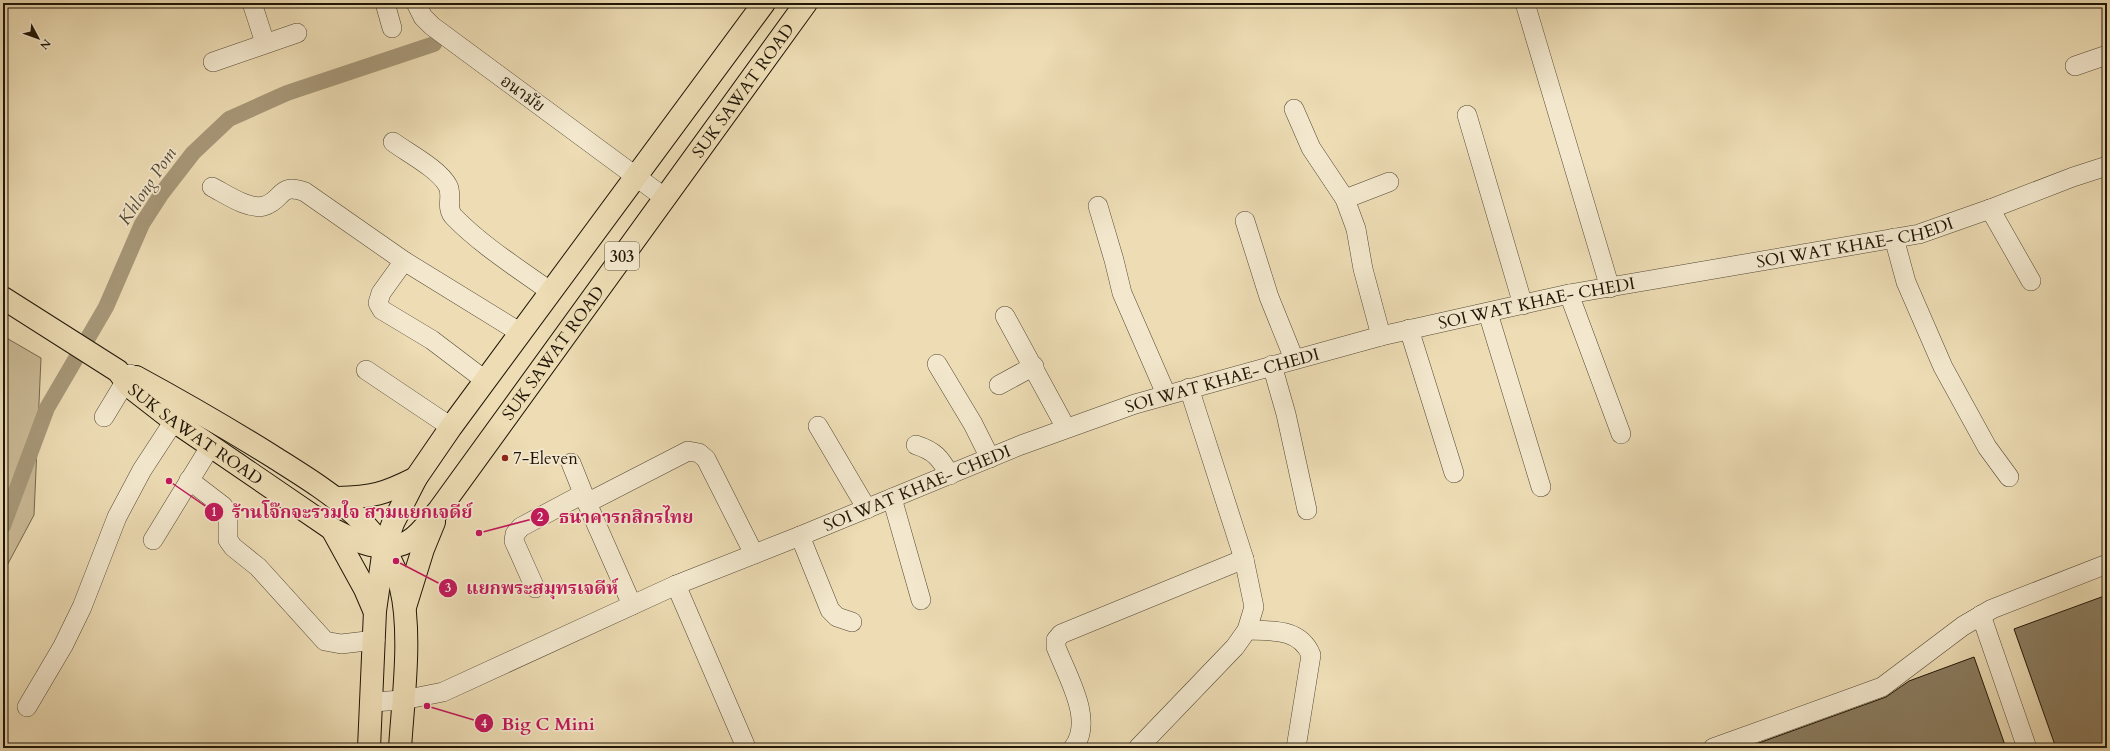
<svg xmlns="http://www.w3.org/2000/svg" width="2110" height="751" font-family="Cardo,'Noto Serif Thai',serif">
  <style>
    .green { fill: #caba96; stroke: #74684e }
    .lines { fill: none; stroke-linecap: round; stroke-linejoin: round }
    .canal { stroke: #a79879; stroke-width: 16 }
    .building { fill: #8a7c60; stroke: #1f1506 }
    .minor-casing { stroke: #524732; stroke-width: 20 }
    .major-casing { stroke: #1f1506; stroke-width: 24 }
    .minor { stroke: #f3e8ce; stroke-width: 19 }
    .major { stroke: #eddcb4; stroke-width: 22 }
    .poi-dot { fill: #8f2418; stroke: #f3e8ce; stroke-width: 1.5 }
    .labels { text-anchor: middle; stroke-width: 3.5; stroke-linejoin: round; paint-order: stroke }
    .shield { fill: #f3e8ce; stroke: #5f5442; stroke-width: 1 }
    .shield-label { font-size: 16px; font-weight: bold; fill: #1f1506 }
    .street-label { font-size: 17px; fill: #1f1506; stroke: #f3e8ce }
    .poi-label { font-size: 17px; fill: #1f1506; stroke: #f3e8ce; text-anchor: start }
    .water-label { font-size: 18px; font-style: italic; fill: #554934; stroke: #f3e8ce }
    .leader { fill: none; stroke: #c2185b; stroke-width: 1.5 }
    .callout-dot { fill: #c2185b; stroke: #f3e8ce; stroke-width: 1.5 }
    .mark-label { font-size: 12px; text-anchor: middle; font-weight: bold; fill: #fff }
    .callout-label { font-size: 18px; text-anchor: middle; font-weight: bold; fill: #c2185b; stroke: #f3e8ce; stroke-width: 3.5; stroke-linejoin: round; paint-order: stroke }
  </style>
  <rect width="100%" height="100%" fill="#eddcb4"/>
  <filter id="stains"><feTurbulence type="fractalNoise" baseFrequency=".005" numOctaves="4"/><feColorMatrix values="0 0 0 0 .2 0 0 0 0 .09 0 0 0 0 .02 0 0 0 .5 -.17"/></filter>
  <radialGradient id="worn" r=".72"><stop offset=".6" stop-color="#630" stop-opacity="0"/><stop offset="1" stop-color="#630" stop-opacity=".3"/></radialGradient>
  <polygon class="green" points="3,336 41,358 34,515 3,573"/>
  <g class="lines">
    <polyline class="canal" points="3,526 47,408 106,307 142,224 162,193 193,153 229,119 287,93 434,44"/>
  </g>
  <g class="building">
    <polygon points="2107,595 2107,748 2056,748 2014,629"/>
    <polygon points="1974,657 2006,748 1745,748 1886,697 1909,681"/>
  </g>
  <g class="lines">
    <defs>
      <g id="minor">
        <polyline points="252,3 265,43"/>
        <polyline points="385,3 392,28"/>
        <polyline points="416,3 423,17 432,26 665,198"/>
        <polyline points="1525,3 1610,288"/>
        <polyline points="213,62 297,33"/>
        <polyline points="2075,66 2107,55"/>
        <polyline points="1294,109 1311,148 1345,199 1356,229 1363,269 1381,336"/>
        <polyline points="1467,115 1523,305"/>
        <path d="M393,142c15,11 46,27 55,44 5,10 -3,22 6,31 27,28 65,52 97,75"/>
        <path d="M212,187c14,7 36,23 52,19 20,-6 14,-24 41,-14l99,69"/>
        <polyline points="1345,199 1389,182"/>
        <polyline points="1098,206 1114,260 1122,293 1166,394"/>
        <polyline points="1990,209 2031,281"/>
        <polyline points="1245,221 1269,297 1294,359"/>
        <polyline points="1894,238 1906,282 1943,367 1987,447 2009,477"/>
        <polyline points="1569,294 1621,434"/>
        <polyline points="1488,313 1541,487"/>
        <polyline points="1005,316 1066,428"/>
        <polyline points="1409,329 1454,473"/>
        <polyline points="937,364 973,424 990,458"/>
        <polyline points="1272,365 1286,414 1307,510"/>
        <polyline points="366,370 451,427"/>
        <polyline points="486,381 432,340 382,310 378,303 381,293 404,261 521,333"/>
        <polyline points="999,385 1034,366"/>
        <polyline points="104,417 130,374"/>
        <polyline points="818,426 867,509"/>
        <path d="M916,445c19,6 24,13 34,30"/>
        <polyline points="571,463 587,503"/>
        <polyline points="189,480 223,506 228,514 228,540 233,547 258,567 325,641 341,644 375,640"/>
        <polyline points="892,498 921,600"/>
        <polyline points="800,536 830,610 837,617 852,622"/>
        <polyline points="153,540 210,447"/>
        <polyline points="676,585 745,745"/>
        <polyline points="535,588 514,541 515,534 521,527 583,494"/>
        <polyline points="632,605 587,503 688,451 699,453 706,459 754,554"/>
        <polyline points="1981,615 2027,748"/>
        <path d="M1247,630c25,1 53,-2 64,25l-15,93"/>
        <path id="s1" d="M372,702l31,-2 40,-8 233,-107 124,-49 221,-91 114,-41 246,-68 188,-42 350,-60 71,-25 83,-32 34,-11"/>
        <polyline points="27,707 63,646 82,607 117,517 142,470 174,421"/>
        <path d="M1073,748c22,-27 -6,-72 -17,-101v-7l5,-6 183,-75"/>
        <polyline points="1138,748 1235,647 1247,630 1254,607 1244,559 1189,388"/>
        <polyline points="1713,748 1882,687 1963,626 1992,609 2107,564"/>
      </g>
      <g id="major">
        <path id="s2" d="M3,298l115,73 11,15 45,35 158,108c23,12 52,26 77,12 12,-7 21,-21 30,-31l367,-507"/>
        <path d="M136,377c46,25 91,51 136,79 52,33 113,68 129,132 11,45 2,113 -1,160"/>
        <path d="M337,498c36,-1 47,-4 79,-20"/>
        <polyline points="332,529 365,589 374,610"/>
        <polyline points="405,607 423,549 434,522"/>
        <polyline points="369,748 375,611 384,548 393,523 416,478 451,427 764,3"/>
      </g>
    </defs>
    <use href="#minor" class="minor-casing"/>
    <use href="#major" class="major-casing"/>
    <use href="#minor" class="minor"/>
    <use href="#major" class="major"/>
  </g>
  <circle class="poi-dot" cx="505" cy="458" r="4"/>
  <g class="labels">
    <rect class="shield" x="605" y="242" width="34" height="28" rx="3"/>
    <g class="shield-label">
      <text x="622" y="262">303</text>
    </g>
    <g class="street-label">
      <text dy="6" stroke="none"><textPath href="#s2" startOffset="1046">SUK SAWAT ROAD</textPath></text>
      <text transform="translate(523 93) rotate(36)" y="6">อนามัย</text>
      <text dy="6" stroke="none"><textPath href="#s1" startOffset="1560">SOI WAT KHAE- CHEDI</textPath></text>
      <text dy="6" stroke="none"><textPath href="#s1" startOffset="1236">SOI WAT KHAE- CHEDI</textPath></text>
      <text dy="6" stroke="none"><textPath href="#s2" startOffset="722">SUK SAWAT ROAD</textPath></text>
      <text dy="6" stroke="none"><textPath href="#s1" startOffset="912">SOI WAT KHAE- CHEDI</textPath></text>
      <text dy="6" stroke="none"><textPath href="#s2" startOffset="237">SUK SAWAT ROAD</textPath></text>
      <text dy="6" stroke="none"><textPath href="#s1" startOffset="588">SOI WAT KHAE- CHEDI</textPath></text>
    </g>
    <g class="poi-label">
      <text x="513" y="464">7-Eleven</text>
    </g>
    <g class="water-label">
      <text transform="translate(147 186) rotate(-56)" y="6">Khlong Pom</text>
    </g>
  </g>
  <path class="leader" d="M169 481L214 512M479 533L540 517M396 561L448 588M427 706L484 723"/>
  <g class="callout-dot">
    <circle cx="169" cy="481" r="4"/>
    <circle cx="479" cy="533" r="4"/>
    <circle cx="396" cy="561" r="4"/>
    <circle cx="427" cy="706" r="4"/>
    <circle cx="214" cy="512" r="10"/>
    <circle cx="540" cy="517" r="10"/>
    <circle cx="448" cy="588" r="10"/>
    <circle cx="484" cy="723" r="10"/>
  </g>
  <g class="mark-label">
    <text x="214" y="516">1</text>
    <text x="540" y="521">2</text>
    <text x="448" y="592">3</text>
    <text x="484" y="728">4</text>
  </g>
  <g class="callout-label">
    <text x="352" y="518">ร้านโจ๊กจะรวมใจ สามแยกเจดีย์</text>
    <text x="626" y="523">ธนาคารกสิกรไทย</text>
    <text x="542" y="594">แยกพระสมุทรเจดีห์</text>
    <text x="548" y="730">Big C Mini</text>
  </g>
  <rect width="2110" height="751" fill="none" stroke="#eddcb4" stroke-width="16"/>
  <rect x="4" y="4" width="2102" height="743" fill="none" stroke="#1f1506" stroke-width="2"/>
  <rect x="8" y="8" width="2094" height="735" fill="none" stroke="#1f1506"/>
  <g transform="translate(38 38) rotate(131)" stroke="#f3e8ce" stroke-width="3" paint-order="stroke">
  <path d="M0-3L7 15L0 10L-7 15Z" fill="#1f1506"/>
  <text y="-6" font-size="11" font-weight="bold" text-anchor="middle" fill="#1f1506">N</text>
  </g>
  <rect width="100%" height="100%" filter="url(#stains)"/>
  <rect width="100%" height="100%" fill="url(#worn)"/>
</svg>
